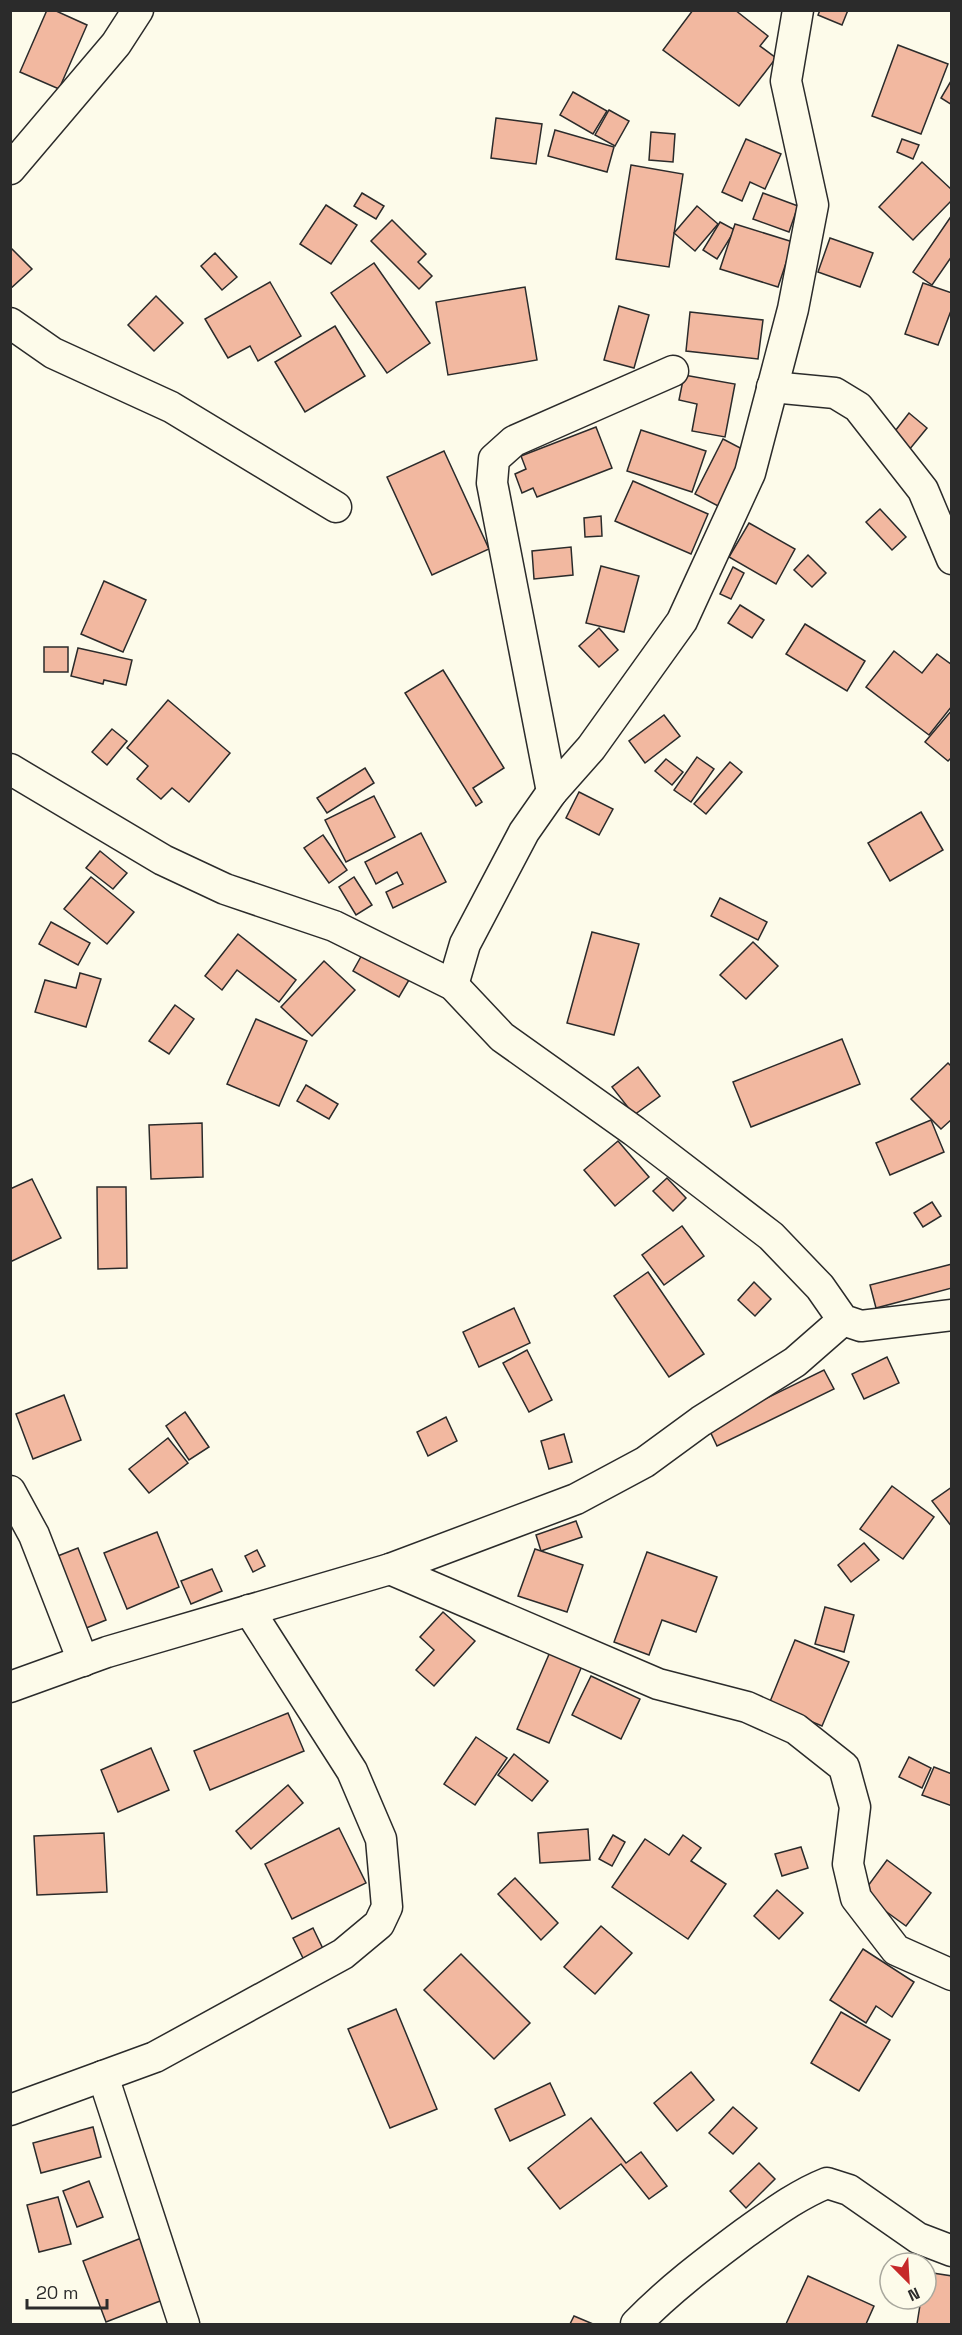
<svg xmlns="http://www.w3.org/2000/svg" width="962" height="2335" font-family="'Space Grotesk',sans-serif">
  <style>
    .building { fill: #f2b8a0; stroke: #2b2b2b; stroke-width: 1.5 }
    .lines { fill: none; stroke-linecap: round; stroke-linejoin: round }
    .minor-casing { stroke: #2b2b2b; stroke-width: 33 }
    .minor { stroke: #fdfbea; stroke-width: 30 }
  </style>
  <rect width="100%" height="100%" fill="#fdfbea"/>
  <g class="building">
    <polygon points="47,10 54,10 87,25 59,89 20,72"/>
    <polygon points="693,10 735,10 768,36 760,46 776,58 739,106 663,50"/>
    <polygon points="820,10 848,10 842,25 818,15"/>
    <polygon points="898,45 948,64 921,134 872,116"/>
    <polygon points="951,81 952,82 952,105 941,98"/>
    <polygon points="573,92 607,111 593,134 560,115"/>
    <polygon points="609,110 629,121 615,146 595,135"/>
    <polygon points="496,118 542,124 536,164 491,158"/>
    <polygon points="555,130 614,147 607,172 548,156"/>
    <polygon points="651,132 675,134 673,162 649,160"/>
    <polygon points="746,139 781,154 765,189 750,182 742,201 722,192"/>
    <polygon points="902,139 919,145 913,159 897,152"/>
    <polygon points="922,162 952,190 952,200 913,240 879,207"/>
    <polygon points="631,165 683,174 669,267 616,259"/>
    <polygon points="362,193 384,206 376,219 354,206"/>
    <polygon points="763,193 798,206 789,232 753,219"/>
    <polygon points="326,205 357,225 331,264 300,244"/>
    <polygon points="697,206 718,224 695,251 674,233"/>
    <polygon points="952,215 952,256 932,285 913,272"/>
    <polygon points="392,220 426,254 418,262 432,276 419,289 371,241"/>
    <polygon points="720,222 735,230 717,259 703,250"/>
    <polygon points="735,224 793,242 778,287 720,269"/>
    <polygon points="830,238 873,253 860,287 818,272"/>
    <polygon points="10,247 32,269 10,289"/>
    <polygon points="215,253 237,277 222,290 201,266"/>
    <polygon points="374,263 430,343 387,373 331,293"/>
    <polygon points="270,282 301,336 258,361 250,346 228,358 205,319"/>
    <polygon points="923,283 952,293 952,308 938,345 905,334"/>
    <polygon points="525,287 537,360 448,375 436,302"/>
    <polygon points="156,296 183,323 154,351 128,325"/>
    <polygon points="619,306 649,315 634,368 604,360"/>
    <polygon points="690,312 763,320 758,359 686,351"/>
    <polygon points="335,326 365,376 305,412 275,362"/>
    <polygon points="684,375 735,384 725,437 692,431 697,404 679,400"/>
    <polygon points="909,413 927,428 909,450 892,435"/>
    <polygon points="596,427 612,468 537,497 533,488 522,493 515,474 526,469 521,456"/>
    <polygon points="641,430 706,451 692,492 627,471"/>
    <polygon points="723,439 748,452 720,507 695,494"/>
    <polygon points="444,451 489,549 432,575 387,477"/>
    <polygon points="633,481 708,514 691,554 615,521"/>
    <polygon points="880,509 906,537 892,550 866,522"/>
    <polygon points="601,516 602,536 585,537 584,518"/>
    <polygon points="749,523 795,549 776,584 729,557"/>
    <polygon points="571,547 573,575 534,579 532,551"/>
    <polygon points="808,555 826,573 812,587 794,570"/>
    <polygon points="601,566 639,576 624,632 586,623"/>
    <polygon points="733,567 744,573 731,599 720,594"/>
    <polygon points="104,581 146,600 123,652 81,634"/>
    <polygon points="740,605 764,620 752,638 728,623"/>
    <polygon points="805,624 865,661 847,691 786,654"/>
    <polygon points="599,628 618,650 599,667 579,646"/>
    <rect x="44" y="647" width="24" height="25"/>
    <polygon points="78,648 132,660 126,685 104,680 103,684 71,676"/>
    <polygon points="894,651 922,673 937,654 952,665 952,706 929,735 866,687"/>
    <polygon points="443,670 504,768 473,788 482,802 476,806 405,693"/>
    <polygon points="168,700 230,753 189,802 172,788 161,799 137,779 148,766 127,748"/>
    <polygon points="952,710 952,757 948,761 925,742"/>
    <polygon points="664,715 680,736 645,763 629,741"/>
    <polygon points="112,729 127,741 107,765 92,752"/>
    <polygon points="697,757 714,769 691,802 674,790"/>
    <polygon points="666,759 683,772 672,785 655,771"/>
    <polygon points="730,762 742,772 706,814 694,804"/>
    <polygon points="365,768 374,783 327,813 317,798"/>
    <polygon points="579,792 613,809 599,835 566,818"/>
    <polygon points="374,796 395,837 346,862 325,820"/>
    <polygon points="921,812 943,850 890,881 868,843"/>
    <polygon points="421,833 446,882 393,908 386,892 403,884 397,872 376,884 365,862"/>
    <polygon points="323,835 347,870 329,883 304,848"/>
    <polygon points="100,851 127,873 113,889 86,868"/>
    <polygon points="91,877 134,912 107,944 64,909"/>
    <polygon points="354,877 372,905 356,915 339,887"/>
    <polygon points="720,898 767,922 758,940 711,916"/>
    <polygon points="51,922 90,943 78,965 39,944"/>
    <polygon points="592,932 639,944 614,1035 567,1023"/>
    <polygon points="238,934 296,980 279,1002 237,970 222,990 205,976"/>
    <polygon points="753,942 778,966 746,999 720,975"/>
    <polygon points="363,953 409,980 399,997 353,971"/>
    <polygon points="324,961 355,990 312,1036 281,1007"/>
    <polygon points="80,973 101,979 86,1027 35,1012 45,980 76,988"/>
    <polygon points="175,1005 194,1019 169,1054 149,1041"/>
    <polygon points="256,1019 307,1041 279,1106 227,1084"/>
    <polygon points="842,1039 860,1084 751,1127 733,1082"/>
    <polygon points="948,1063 952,1067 952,1119 941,1129 911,1099"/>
    <polygon points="638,1067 660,1096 634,1115 612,1087"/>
    <polygon points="306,1085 338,1104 329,1119 297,1101"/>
    <polygon points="931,1120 944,1152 890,1175 876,1143"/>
    <polygon points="202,1123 203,1177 151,1179 149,1125"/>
    <polygon points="618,1141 649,1177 615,1206 584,1170"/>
    <polygon points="667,1178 686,1198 673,1211 653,1191"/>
    <polygon points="32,1179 61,1238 10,1262 10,1189"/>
    <polygon points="97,1187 126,1187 127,1268 98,1269"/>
    <polygon points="932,1202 941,1216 923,1227 914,1213"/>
    <polygon points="682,1226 704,1256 664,1285 642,1255"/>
    <polygon points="952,1264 952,1288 876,1308 870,1285"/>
    <polygon points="648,1272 704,1354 669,1377 614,1296"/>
    <polygon points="754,1282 771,1299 755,1316 738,1300"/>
    <polygon points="514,1308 530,1343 479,1367 463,1332"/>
    <polygon points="527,1350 552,1400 529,1412 503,1363"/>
    <polygon points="887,1357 899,1383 864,1399 852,1374"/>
    <polygon points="824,1370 834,1389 717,1446 708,1427"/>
    <polygon points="64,1395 81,1440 33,1459 16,1414"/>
    <polygon points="185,1412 209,1447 189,1460 166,1426"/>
    <polygon points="446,1417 457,1441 428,1456 417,1432"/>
    <polygon points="564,1434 572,1462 549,1469 541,1441"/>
    <polygon points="168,1438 188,1463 149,1493 129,1469"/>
    <polygon points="892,1486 934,1517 903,1559 860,1529"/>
    <polygon points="952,1487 952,1527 932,1501"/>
    <polygon points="576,1521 582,1537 541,1551 536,1535"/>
    <polygon points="157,1532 179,1587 127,1609 104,1553"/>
    <polygon points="864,1543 879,1560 851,1582 838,1565"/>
    <polygon points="78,1548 106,1620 74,1633 45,1561"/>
    <polygon points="535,1549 583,1565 567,1612 518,1596"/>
    <polygon points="257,1550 265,1566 253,1572 245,1556"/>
    <polygon points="647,1552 717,1577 696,1632 662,1620 649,1655 614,1642"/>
    <polygon points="212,1569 222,1591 191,1604 181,1581"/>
    <polygon points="825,1607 854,1615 844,1652 815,1644"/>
    <polygon points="443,1612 475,1641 434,1686 416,1670 434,1650 420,1637"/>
    <polygon points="795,1640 849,1662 822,1726 769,1704"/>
    <polygon points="550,1652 582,1666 549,1743 517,1729"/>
    <polygon points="591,1676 640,1699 621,1739 572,1715"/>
    <polygon points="288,1713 304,1751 210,1790 194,1751"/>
    <polygon points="476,1737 507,1758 475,1805 444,1784"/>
    <polygon points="151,1748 169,1790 118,1812 101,1770"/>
    <polygon points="514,1754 548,1781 532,1801 498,1775"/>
    <polygon points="909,1757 931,1768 922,1788 899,1777"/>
    <polygon points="934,1767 952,1774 952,1806 922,1795"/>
    <polygon points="288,1785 303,1803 251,1849 236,1831"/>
    <polygon points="339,1828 366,1883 292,1919 265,1864"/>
    <polygon points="588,1829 590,1860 540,1863 538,1833"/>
    <polygon points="104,1833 107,1892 37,1895 34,1836"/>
    <polygon points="613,1835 625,1842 612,1866 599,1859"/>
    <polygon points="683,1835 701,1848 691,1861 726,1884 688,1939 612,1887 645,1839 669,1855"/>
    <polygon points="801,1847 808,1868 782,1876 775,1854"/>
    <polygon points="887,1860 931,1893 906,1926 862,1894"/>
    <polygon points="515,1878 558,1923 541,1940 498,1894"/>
    <polygon points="777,1890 803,1913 779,1939 754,1916"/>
    <polygon points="601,1926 632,1953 595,1994 564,1967"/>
    <polygon points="313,1928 325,1953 305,1962 293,1938"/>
    <polygon points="863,1949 914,1982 892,2017 876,2006 866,2023 830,2000"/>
    <polygon points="461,1954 530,2023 494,2059 424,1990"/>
    <polygon points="396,2009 437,2109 390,2128 348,2029"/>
    <polygon points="841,2012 890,2040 859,2091 811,2063"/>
    <polygon points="691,2072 714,2100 677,2131 654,2103"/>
    <polygon points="550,2083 565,2115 510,2141 495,2109"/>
    <polygon points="733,2107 757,2128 733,2154 709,2133"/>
    <polygon points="591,2118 626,2163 641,2152 667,2186 649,2199 621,2164 560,2209 528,2168"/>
    <polygon points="93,2127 101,2157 41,2173 33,2143"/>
    <polygon points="759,2163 775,2179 746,2208 730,2191"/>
    <polygon points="89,2181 103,2217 77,2227 63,2191"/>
    <polygon points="58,2197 71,2244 39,2252 27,2205"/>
    <polygon points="149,2235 173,2296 106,2322 83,2261"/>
    <polygon points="926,2272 952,2276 951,2324 917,2324 921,2299 926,2299"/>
    <polygon points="808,2276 874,2306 866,2324 786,2324"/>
    <polygon points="574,2316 593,2324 570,2324"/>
  </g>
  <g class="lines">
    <defs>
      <g id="minor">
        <polyline points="10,169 116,44 138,10"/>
        <polyline points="10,323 53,353 171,407 336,507"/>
        <polyline points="772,387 835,393 858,407 923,490 952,559"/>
        <polyline points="10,769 163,860 225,889 334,926 453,985 502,1037 634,1131 771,1236 820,1287 843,1320 861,1326 952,1315"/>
        <polyline points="552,792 492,483 494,459 514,441 673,371"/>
        <polyline points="453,985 465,944 524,832 552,792 591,748 682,621 750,473 793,309 813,205 786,81 798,10"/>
        <polyline points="10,1491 34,1535 83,1661"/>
        <polyline points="390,1569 658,1684 747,1707 796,1729 844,1767 855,1807 848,1864 856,1898 896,1950 952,1975"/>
        <polyline points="10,1687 107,1652 390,1569 576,1499 645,1462 701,1421 795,1362 843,1320"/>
        <polyline points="103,2076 184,2324"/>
        <polyline points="10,2110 155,2057 343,1954 379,1924 387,1907 381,1839 352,1771 249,1610"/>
        <path d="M636,2324c33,-34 70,-62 109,-91 27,-19 52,-38 82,-50l22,7 69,48 34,13"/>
      </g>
    </defs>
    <use href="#minor" class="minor-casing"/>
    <use href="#minor" class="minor"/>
  </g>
  <rect width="962" height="2335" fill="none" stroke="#2b2b2b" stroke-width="24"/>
  <g transform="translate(908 2281) rotate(156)"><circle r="28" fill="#fdfbea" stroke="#a9a89e" stroke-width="1.5"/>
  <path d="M0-4.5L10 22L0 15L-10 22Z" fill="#c62828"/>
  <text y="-9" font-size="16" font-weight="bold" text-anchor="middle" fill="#2b2b2b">N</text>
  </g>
  <path d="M27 2299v9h80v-9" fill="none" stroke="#2b2b2b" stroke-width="3"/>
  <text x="36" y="2299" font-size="18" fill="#2b2b2b" stroke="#fdfbea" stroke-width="4.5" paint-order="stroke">20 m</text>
</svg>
